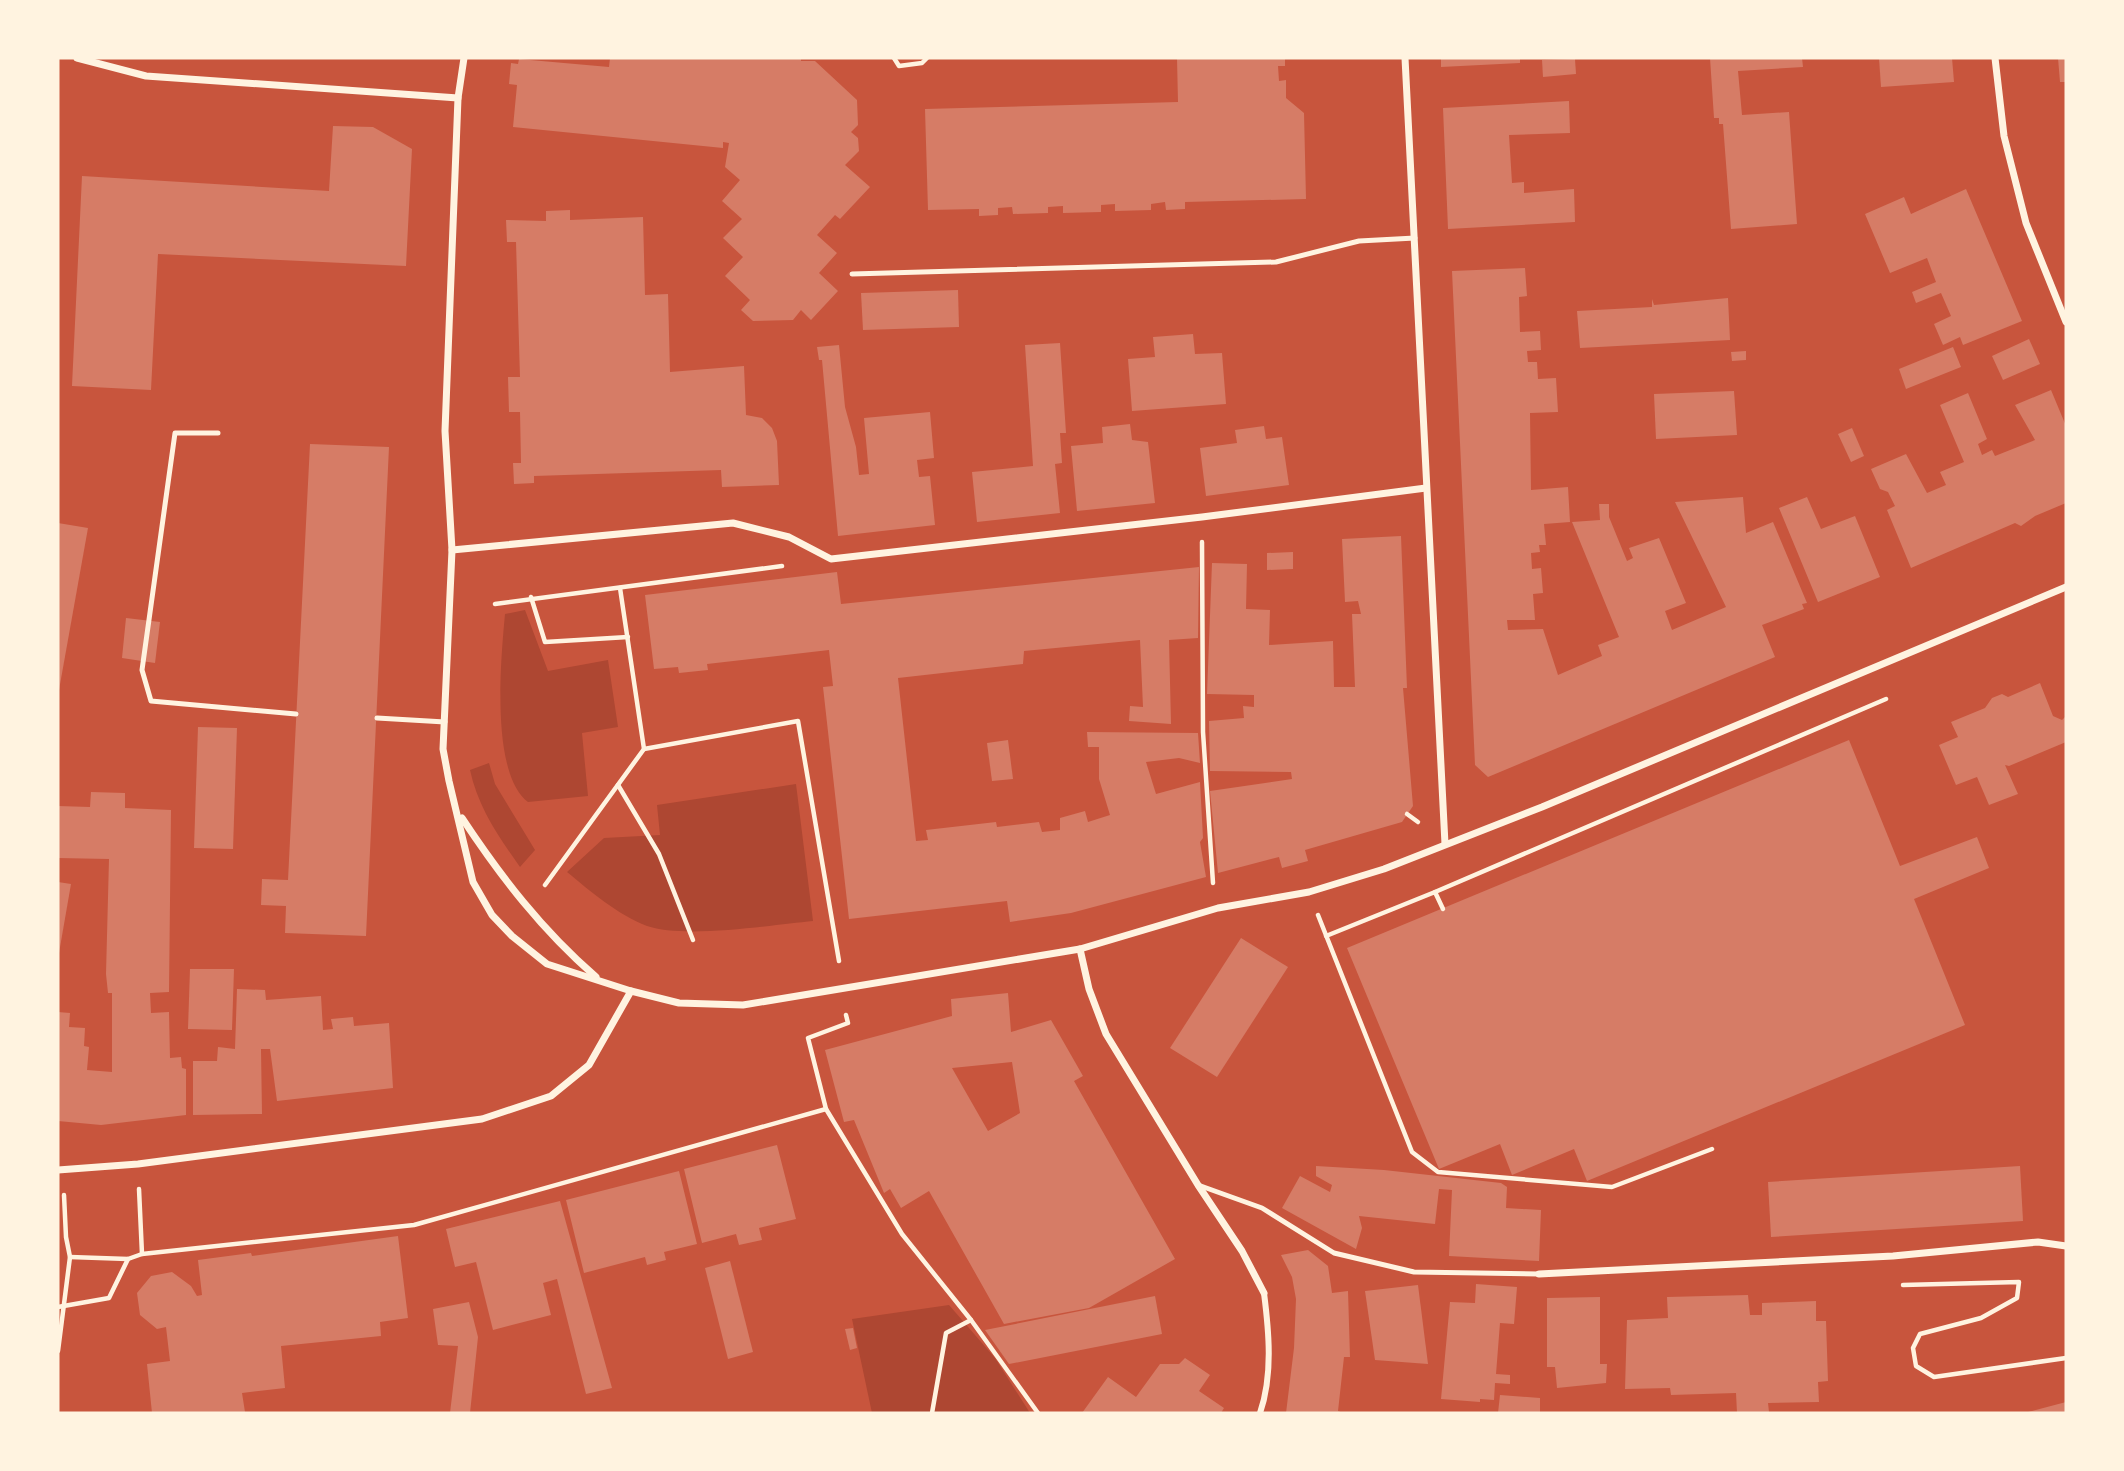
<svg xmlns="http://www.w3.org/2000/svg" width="2124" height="1471" font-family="'Fira Sans',sans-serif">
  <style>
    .green { fill: #ae4732 }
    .building { fill: #d67c66; fill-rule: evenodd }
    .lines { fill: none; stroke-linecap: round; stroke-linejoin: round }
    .path { stroke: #fff3e0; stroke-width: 4.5 }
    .service { stroke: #fff3e0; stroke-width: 5 }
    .pedestrian { stroke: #fff3e0; stroke-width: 6 }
    .minor { stroke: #fff3e0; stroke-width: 7 }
  </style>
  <rect width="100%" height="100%" fill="#c8553d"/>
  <g class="green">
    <path d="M525,610l23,61 60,-11 10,67 -36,6 6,63 -60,6c-38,-29 -27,-143 -23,-188z"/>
    <path d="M489,763l6,21 40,66 -15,17c-22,-31 -42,-60 -50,-97z"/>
    <path d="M796,784l17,137c-42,4 -128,18 -166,5 -29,-11 -57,-35 -80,-54l37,-34 56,-3 -3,-30z"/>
    <polygon points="949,1305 995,1358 1030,1413 872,1413 852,1319"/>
  </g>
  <g class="building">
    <polygon points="610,58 801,58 801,61 815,61 857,100 858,125 851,132 858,138 859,151 845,165 870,187 840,219 835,215 817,235 837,253 819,273 838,291 811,320 801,310 793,320 753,321 741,310 750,300 725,276 743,257 723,238 742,219 722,201 740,180 725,167 729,143 723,142 723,148 513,127 517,85 509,84 511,63 518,64 519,59 609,67"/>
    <polygon points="1177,58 1285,58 1285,66 1278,66 1279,81 1286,80 1286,98 1304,113 1306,199 1185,202 1185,209 1166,210 1165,202 1151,204 1151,210 1115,211 1115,204 1101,205 1101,212 1063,213 1063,206 1048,207 1048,213 1013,214 1012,207 998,208 998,215 979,216 979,209 928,210 925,109 1178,102"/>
    <polygon points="1441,58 1520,58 1520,63 1441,67"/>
    <polygon points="1710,58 1802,58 1803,67 1738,71 1742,115 1789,112 1797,224 1731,229 1723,124 1719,124 1719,118 1714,118"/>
    <polygon points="1879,58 1952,58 1954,82 1881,87"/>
    <polygon points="2058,58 2066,58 2066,82 2060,82"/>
    <polygon points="1575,59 1576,74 1543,77 1542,60"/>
    <polygon points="1569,101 1570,133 1509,135 1512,183 1524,182 1524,193 1574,189 1575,222 1448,229 1443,108"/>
    <polygon points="333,126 373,127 412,149 406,266 158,254 151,390 72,386 82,176 329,191"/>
    <polygon points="1966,189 2022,321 1963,345 1960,337 1943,345 1934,324 1951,316 1941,293 1916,303 1912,292 1936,282 1927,258 1890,273 1865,214 1904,197 1911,214"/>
    <polygon points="570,210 570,220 643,217 645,295 668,294 670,372 744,366 746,415 762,418 772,428 777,441 779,485 722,487 721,470 534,476 534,483 514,484 513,463 521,463 520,412 509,412 508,377 520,377 516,242 507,242 506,220 546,221 546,211"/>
    <polygon points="1525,268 1527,296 1519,297 1520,332 1540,331 1541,350 1527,351 1528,362 1537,362 1538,379 1556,378 1558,412 1530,413 1531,490 1568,487 1570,522 1544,524 1546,545 1539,545 1540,552 1531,553 1532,569 1541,568 1543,593 1533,594 1535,620 1507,620 1508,630 1543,629 1558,675 1602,656 1598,645 1619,637 1572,522 1600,520 1599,504 1609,504 1609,517 1627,561 1633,558 1629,548 1659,538 1686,603 1665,611 1672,630 1726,607 1675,502 1743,497 1746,533 1773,522 1807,603 1802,604 1804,609 1762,625 1775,657 1488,777 1475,765 1452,271"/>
    <polygon points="958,290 959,327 863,330 861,293"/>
    <polygon points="1728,298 1730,340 1580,348 1577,311 1652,307 1652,299 1654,305"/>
    <polygon points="1193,334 1195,354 1222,353 1226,404 1132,411 1128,359 1155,357 1153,337"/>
    <polygon points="2029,339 2040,364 2003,380 1992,356"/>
    <polygon points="1060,343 1066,433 1060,433 1062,463 1055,464 1060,513 977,522 972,472 1033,466 1025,345"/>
    <polygon points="839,345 845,407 856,447 859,475 869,474 864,418 930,412 934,458 917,460 919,477 930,476 935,525 838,536 822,360 819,360 817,347"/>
    <polygon points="1953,347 1961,367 1906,389 1899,369"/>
    <polygon points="1746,351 1746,360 1732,361 1731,352"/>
    <polygon points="2051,390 2066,426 2066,503 2035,516 2021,526 2015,523 1911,568 1887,510 1895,506 1888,492 1880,489 1871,469 1906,454 1927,493 1946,485 1940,472 1964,462 1940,405 1968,393 1987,439 1978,444 1982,455 1992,450 1995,456 2035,440 2015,405"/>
    <polygon points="1734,391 1737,435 1656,439 1654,394"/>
    <polygon points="1130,424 1132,440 1148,442 1155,503 1077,511 1071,446 1103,443 1102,427"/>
    <polygon points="1264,426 1266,439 1282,437 1289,485 1206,496 1200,448 1237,443 1235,430"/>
    <polygon points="1852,428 1864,456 1851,462 1838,434"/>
    <polygon points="310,444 389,447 366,936 285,933 286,906 261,905 262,879 288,880"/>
    <polygon points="1807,497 1821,529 1855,516 1880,577 1818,602 1779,508"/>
    <polygon points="58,523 88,528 59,690 58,690"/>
    <polygon points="1401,536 1407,688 1403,688 1413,806 1402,822 1305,850 1308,861 1282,868 1279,857 1218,873 1210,791 1292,779 1291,772 1210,771 1209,721 1244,718 1243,706 1254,707 1254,695 1207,694 1212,563 1247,564 1246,609 1270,610 1269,645 1333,641 1334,687 1355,687 1352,614 1361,614 1358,601 1345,602 1342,539"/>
    <polygon points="1293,552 1293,569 1267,570 1267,553"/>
    <polygon points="1199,567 1198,638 1169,640 1171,724 1129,721 1130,706 1143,707 1140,640 1024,651 1023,664 898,678 916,841 928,840 926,830 996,822 997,827 1039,822 1042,832 1060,830 1060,818 1085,811 1088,822 1110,815 1099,779 1099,747 1088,747 1087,732 1198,733 1200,763 1179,758 1146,762 1156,794 1200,782 1203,838 1200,842 1206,877 1071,913 1010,922 1007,901 849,919 823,687 833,686 829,650 707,664 708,670 679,673 678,667 654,669 645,595 837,572 841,604"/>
    <polygon points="126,618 160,622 155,663 122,658"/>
    <polygon points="2040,683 2053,716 2062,720 2066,716 2066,742 2009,766 2005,765 2018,794 1989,805 1977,777 1956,785 1939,745 1958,737 1951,722 1985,708 1992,698 2002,694 2008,697"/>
    <polygon points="198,727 237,728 233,849 194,848"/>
    <polygon points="1008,740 1013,779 992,781 987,743"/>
    <polygon points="1849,740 1900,866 1977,837 1989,868 1914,899 1965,1025 1587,1181 1574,1149 1512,1175 1500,1144 1439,1169 1347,948"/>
    <polygon points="91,792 125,793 125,808 171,810 169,992 150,993 151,1013 169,1012 170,1058 181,1057 182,1068 186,1069 186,1115 101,1125 58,1121 58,1012 70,1013 69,1027 85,1028 84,1046 89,1047 87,1070 112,1072 112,993 108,993 106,974 109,859 58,858 58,806 90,807"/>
    <polygon points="58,882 71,884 59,953 58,952"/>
    <polygon points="1241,938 1288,967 1217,1077 1170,1048"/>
    <polygon points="190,969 234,969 232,1030 188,1029"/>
    <polygon points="237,989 265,990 266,1000 321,996 323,1030 333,1029 331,1019 353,1017 354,1026 389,1023 393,1088 277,1101 270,1049 261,1049 262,1114 193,1115 193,1061 217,1061 218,1047 235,1049"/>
    <path d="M1008,993l3,39 40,-12 32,56 -9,5 101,178 -86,49 -85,16 -75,-133 -28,17 -11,-19 -6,4 -30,-73 -10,2 -19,-72 127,-34 -1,-17zM1012,1062l8,51 -32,18 -36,-63z"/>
    <polygon points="777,1145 796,1219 759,1228 762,1240 739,1245 736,1234 702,1243 684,1169"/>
    <polygon points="1316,1166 1384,1170 1501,1183 1507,1187 1506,1208 1541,1210 1539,1261 1449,1256 1452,1190 1439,1189 1435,1224 1359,1216 1362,1228 1356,1249 1282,1208 1300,1176 1330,1192 1332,1185 1316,1176"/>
    <polygon points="2020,1166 2023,1221 1771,1237 1768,1182"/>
    <polygon points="679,1171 697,1244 664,1252 666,1260 647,1265 645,1257 584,1273 566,1200"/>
    <polygon points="560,1201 612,1388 586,1394 557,1279 543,1283 551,1315 493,1330 476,1262 455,1267 446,1229"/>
    <polygon points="398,1236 408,1318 380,1322 381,1336 281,1346 285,1388 242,1393 245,1412 152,1413 147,1364 170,1361 166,1327 157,1329 140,1315 137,1293 151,1276 172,1272 191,1286 197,1296 202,1295 198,1260 251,1253 252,1256"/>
    <polygon points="1308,1250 1328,1266 1332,1293 1348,1291 1350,1357 1344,1357 1338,1411 1343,1413 1286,1413 1294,1348 1296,1299 1292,1277 1281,1255"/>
    <polygon points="730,1261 753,1352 728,1359 705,1268"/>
    <polygon points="1476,1284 1517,1287 1514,1324 1500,1323 1496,1374 1510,1375 1510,1384 1495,1383 1494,1400 1480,1399 1480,1402 1441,1399 1450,1302 1475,1303"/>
    <polygon points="1418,1285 1428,1364 1375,1360 1365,1291"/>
    <polygon points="1748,1295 1750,1315 1762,1315 1762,1303 1816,1301 1816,1321 1826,1321 1828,1381 1818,1382 1819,1402 1768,1403 1769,1412 1737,1413 1736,1393 1671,1395 1670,1388 1625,1389 1627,1320 1668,1318 1667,1297"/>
    <polygon points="1155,1296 1162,1334 1009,1364 985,1330"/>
    <polygon points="1600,1297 1600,1364 1607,1364 1606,1383 1557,1388 1555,1367 1547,1367 1547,1298"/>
    <polygon points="469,1302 478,1337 470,1413 450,1413 458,1346 438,1345 433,1309"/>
    <polygon points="853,1328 857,1348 850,1350 845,1329"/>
    <polygon points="1185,1358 1210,1375 1199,1391 1224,1408 1221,1413 1082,1413 1108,1377 1136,1397 1160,1364 1179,1364"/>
    <polygon points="1500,1395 1540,1398 1540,1413 1498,1413"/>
    <polygon points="2066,1402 2066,1413 2028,1413 2028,1412"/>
  </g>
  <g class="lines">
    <g class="path">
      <polyline points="894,58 899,66 922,63 927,58"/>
      <polyline points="1202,542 1203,732 1213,883"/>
      <polyline points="531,597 545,642 628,637"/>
      <polyline points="495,604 782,566"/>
      <polyline points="644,749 798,721 839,961"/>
      <polyline points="618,785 659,854 693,940"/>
      <polyline points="1407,814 1418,822"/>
      <polyline points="545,885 644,749 620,588"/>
      <polyline points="1435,892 1886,699"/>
      <polyline points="1318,915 1412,1152 1438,1172 1612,1187 1712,1149"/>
      <polyline points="1326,936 1435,892 1443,909"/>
      <polyline points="846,1015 848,1023 808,1038 826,1109 902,1234 971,1320 1038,1413"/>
      <polyline points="139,1189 142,1254 414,1225 826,1109"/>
      <polyline points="70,1257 128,1259 142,1254"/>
      <polyline points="1903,1285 2019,1282 2017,1298 1981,1318 1920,1334 1913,1348 1916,1366 1934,1377 2066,1358"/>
      <polyline points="58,1307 109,1298 128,1259"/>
      <polyline points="58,1351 70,1257 66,1237 64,1195"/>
      <polyline points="932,1413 946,1333 971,1320"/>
    </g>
    <g class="service">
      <polyline points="852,274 1276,262 1359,241 1415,238"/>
      <polyline points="218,433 175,433 142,670 151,701 296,714"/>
      <polyline points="377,718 445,722"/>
      <polyline points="1198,1185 1262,1208 1334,1253 1414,1272 1539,1274"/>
    </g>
    <path class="pedestrian" d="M1260,1413c13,-38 9,-81 4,-120"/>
    <g class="minor">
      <polyline points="77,58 146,76 458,98"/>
      <polyline points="464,58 458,98 445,431 452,550 443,749 449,781 473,882 492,915 512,936 547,964 631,991 679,1003 743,1005 1080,949 1218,908 1309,892 1384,869 1542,807 2066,587"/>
      <polyline points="1405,58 1445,844"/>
      <polyline points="1995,58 2004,136 2026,223 2066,322"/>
      <polyline points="452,550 733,523 789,537 831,559 1202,517 1426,488"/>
      <path d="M462,818c39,59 80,112 134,159"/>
      <polyline points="1080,949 1089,989 1106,1034 1198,1185 1242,1251 1264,1293"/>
      <polyline points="58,1170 138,1164 482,1119 551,1096 589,1065 631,991"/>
      <polyline points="1539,1274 1893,1256 2038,1242 2066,1246"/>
    </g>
  </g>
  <rect width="2124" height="1471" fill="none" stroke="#fff3e0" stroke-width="119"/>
</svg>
